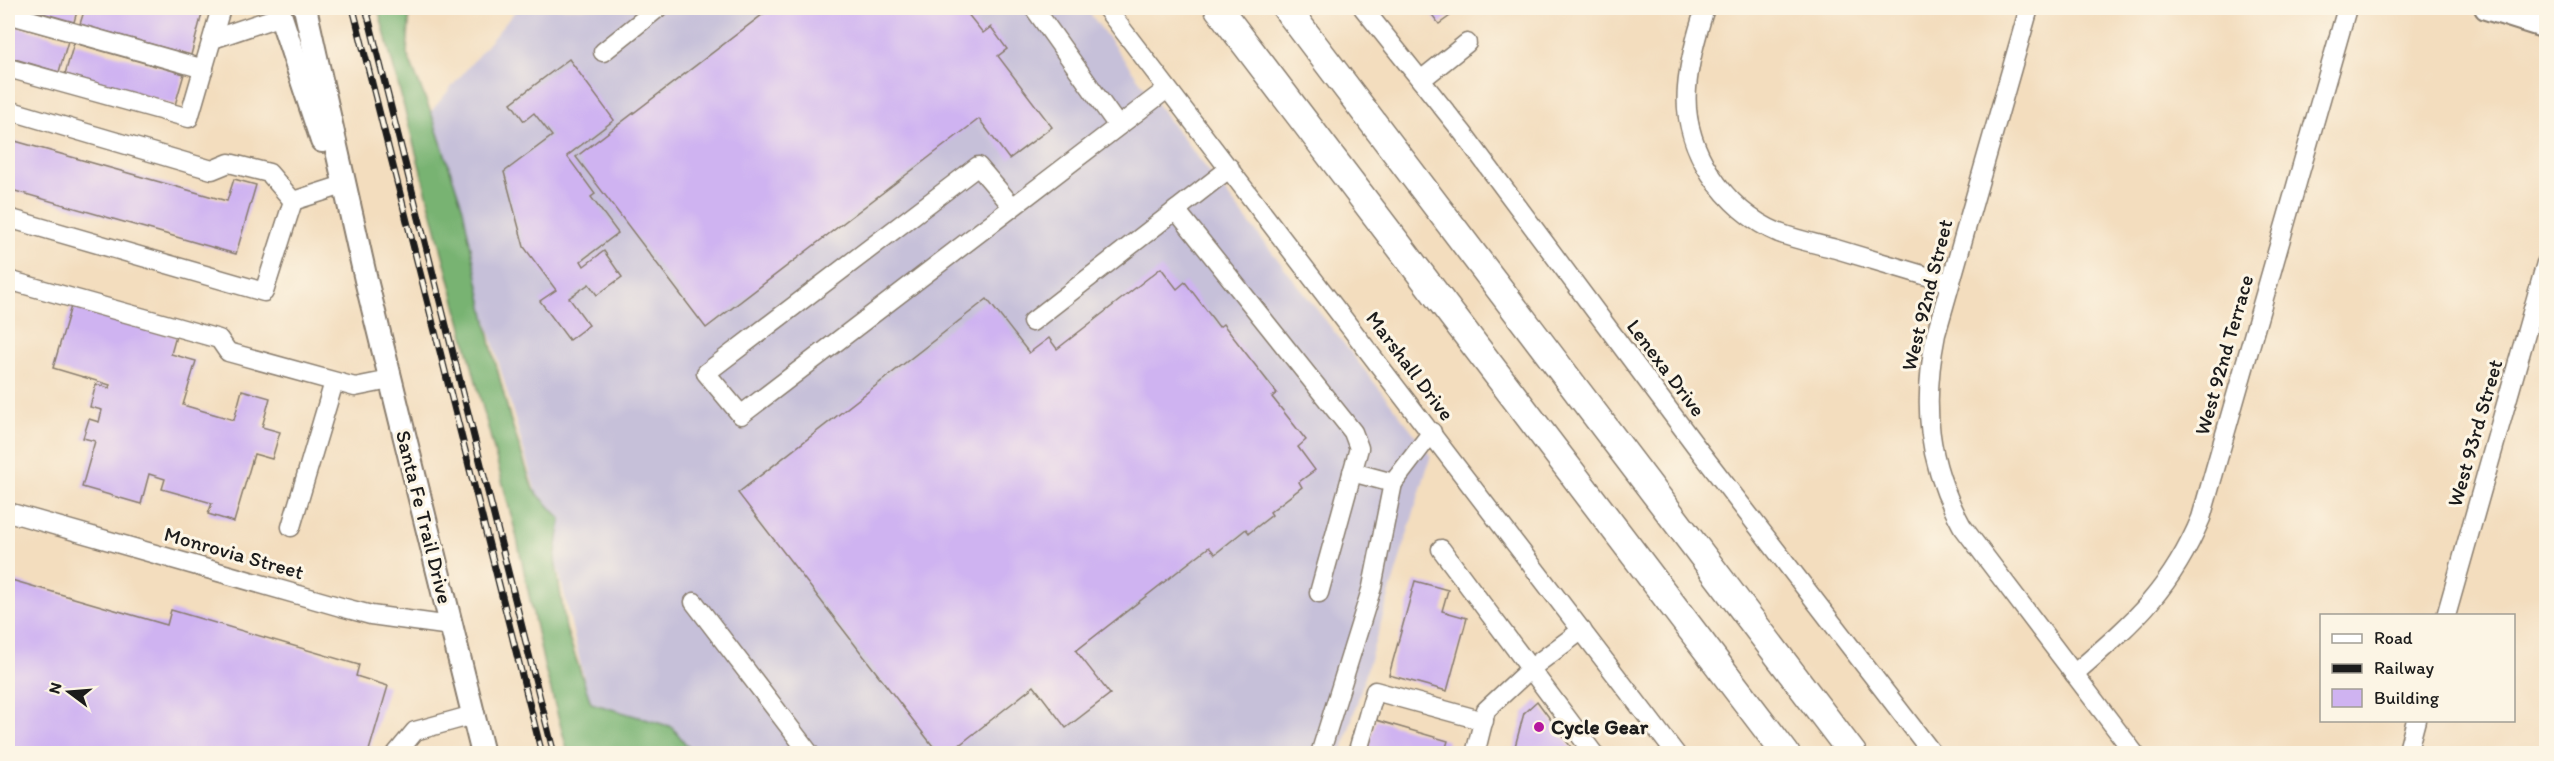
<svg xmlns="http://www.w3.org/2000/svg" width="2554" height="761" font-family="Itim,sans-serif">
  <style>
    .industrial { fill: #c6c0d9 }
    .forest { fill: #78b372; stroke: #4a6847; stroke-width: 1.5 }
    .building { fill: #cfb3f1 }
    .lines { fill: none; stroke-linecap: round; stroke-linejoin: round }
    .minor-casing { stroke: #887c6d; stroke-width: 21 }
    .major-casing { stroke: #887c6d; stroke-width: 26 }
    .highway-casing { stroke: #887c6d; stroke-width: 30 }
    .minor { stroke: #fff; stroke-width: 18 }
    .major { stroke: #fff; stroke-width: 22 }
    .highway { stroke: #fff; stroke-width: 27 }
    .rail-casing { stroke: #1c1c1c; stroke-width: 7 }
    .rail { stroke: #fcf5e5; stroke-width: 4.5; stroke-dasharray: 14; stroke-linecap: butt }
    .poi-dot { fill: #b5179e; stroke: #fcf5e5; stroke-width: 2 }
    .labels { text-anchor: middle; stroke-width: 6; stroke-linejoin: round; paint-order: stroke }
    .street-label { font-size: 21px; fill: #1c1c1c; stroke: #fcf5e5 }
    .poi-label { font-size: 21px; font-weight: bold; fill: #1c1c1c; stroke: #fcf5e5; text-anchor: start }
  </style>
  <rect width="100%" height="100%" fill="#fcf5e5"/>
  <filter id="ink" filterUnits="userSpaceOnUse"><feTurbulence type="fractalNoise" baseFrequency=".0167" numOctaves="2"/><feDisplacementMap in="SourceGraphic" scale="12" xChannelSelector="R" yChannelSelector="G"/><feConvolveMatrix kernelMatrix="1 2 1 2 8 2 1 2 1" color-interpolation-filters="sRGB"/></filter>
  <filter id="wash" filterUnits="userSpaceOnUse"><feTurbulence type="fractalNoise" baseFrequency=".008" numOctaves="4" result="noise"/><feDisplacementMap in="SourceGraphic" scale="24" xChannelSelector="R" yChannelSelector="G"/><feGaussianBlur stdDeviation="1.35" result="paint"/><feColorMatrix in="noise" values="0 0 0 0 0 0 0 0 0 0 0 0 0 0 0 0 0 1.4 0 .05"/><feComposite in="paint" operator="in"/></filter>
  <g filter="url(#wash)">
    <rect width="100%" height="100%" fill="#f3ddbe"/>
    <polygon class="industrial" points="518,8 1086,8 1171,123 1431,455 1342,753 677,753 589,701 562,584 428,115"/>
    <polygon class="forest" points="378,8 410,8 407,54 432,115 463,209 491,345 510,418 533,489 561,519 555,559 566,629 591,703 672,727 693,753 568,753 544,665 516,534"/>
    <g id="blocks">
      <g class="building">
        <polygon points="25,8 78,8 74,22"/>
        <polygon points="85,8 179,8 202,14 191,55 80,24"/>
        <polygon points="771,8 928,8 933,14 941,8 963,8 983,33 991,27 1007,49 998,56 1052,127 1009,159 979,119 706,328 576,157"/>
        <polygon points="1427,8 1461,8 1439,24"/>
        <polygon points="8,24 68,41 59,72 8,57"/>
        <polygon points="74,43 184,74 175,105 65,74"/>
        <polygon points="569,59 614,120 567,156 595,194 591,197 618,233 581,261 584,266 604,251 622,277 597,295 589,284 569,298 589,325 569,340 540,301 556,290 524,247 504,172 552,136 534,113 524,121 511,103"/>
        <polygon points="8,139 227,201 234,179 256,185 236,254 8,189"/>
        <polygon points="1161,268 1177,289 1185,282 1219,327 1223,324 1277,393 1272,397 1306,440 1298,447 1315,470 1299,482 1302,487 1270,512 1272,515 1249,533 1246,529 1215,554 1209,547 1076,651 1110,694 1066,728 1034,686 948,754 939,754 738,493 987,299 1029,353 1049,338 1057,349"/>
        <polygon points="71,306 176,336 171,354 196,361 183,405 234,420 242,390 270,398 262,427 280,432 272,459 254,454 234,522 208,514 212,503 162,489 165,479 149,474 141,504 82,487 95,441 83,438 89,419 99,422 102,410 90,407 96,384 109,388 110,385 53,368"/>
        <polygon points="8,579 167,625 171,610 359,665 356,676 388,686 368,754 8,754"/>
        <polygon points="1415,581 1448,590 1442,611 1467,618 1447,691 1389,675"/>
        <polygon points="1537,701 1576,754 1513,754 1524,713"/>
        <polygon points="1376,720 1448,741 1444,754 1367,754"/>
      </g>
    </g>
  </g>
  <g filter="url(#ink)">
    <use href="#blocks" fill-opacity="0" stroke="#887c6d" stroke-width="1.5"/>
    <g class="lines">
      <defs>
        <g id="minor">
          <polyline points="1034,8 1118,126"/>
          <polyline points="1106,8 1676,754"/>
          <polyline points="1363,8 1463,133 1695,445 1933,754"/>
          <path d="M1705,8c-8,25 -16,53 -18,80 -5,60 37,122 92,145 18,7 39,11 57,16 38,11 76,23 114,34"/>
          <path d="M2029,8l-93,326c-14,70 -9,129 26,192l173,228"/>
          <polyline points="8,14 204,69"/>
          <polyline points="213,39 281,16"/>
          <polyline points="603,52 658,8"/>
          <polyline points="8,68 189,118 221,8"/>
          <polyline points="1421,80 1467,43"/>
          <polyline points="8,110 212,170 229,163 269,173 293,201"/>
          <polyline points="293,201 337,187"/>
          <polyline points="1012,206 978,166 706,373 741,415 1167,89"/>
          <polyline points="1176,210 1353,432 1359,448 1319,593"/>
          <polyline points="8,218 264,292 293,201"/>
          <polyline points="8,280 219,339 228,352 355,387 390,380"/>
          <polyline points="1032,322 1230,168"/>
          <polyline points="1352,472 1393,483 1432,432"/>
          <polyline points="8,512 341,607 371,615 451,626"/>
          <polyline points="291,527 334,382"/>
          <polyline points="1441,549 1594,754"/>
          <polyline points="694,602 810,754"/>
          <polyline points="2446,616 2546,263"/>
          <path d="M2074,674c58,-51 96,-82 127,-156l146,-510"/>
          <polyline points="396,754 415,731 473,715"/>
          <polyline points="1320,754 1372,587 1393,483"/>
          <polyline points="1357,754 1375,691 1484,721"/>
          <polyline points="1475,754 1486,710 1530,669 1582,630"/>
          <polyline points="2407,754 2416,720"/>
        </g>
        <g id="major">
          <polyline points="278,8 322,141"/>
          <polyline points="305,8 366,280 483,754"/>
          <polyline points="2486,8 2546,27"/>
        </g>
        <g id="highway">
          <polyline points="1218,8 1786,754"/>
          <polyline points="1286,8 1853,754"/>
        </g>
      </defs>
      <use href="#minor" class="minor-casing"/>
      <use href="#major" class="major-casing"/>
      <use href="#highway" class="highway-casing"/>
      <use href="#minor" class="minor"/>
      <use href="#major" class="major"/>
      <use href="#highway" class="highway"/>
      <defs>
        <g id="rail">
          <polyline points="353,8 542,754"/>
          <polyline points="366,8 554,754"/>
        </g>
      </defs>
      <use href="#rail" class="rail-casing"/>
      <use href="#rail" class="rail"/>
    </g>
  </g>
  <circle class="poi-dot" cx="1539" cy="727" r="6"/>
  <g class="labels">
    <g class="street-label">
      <text transform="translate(1927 295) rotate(-76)" y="7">West 92nd Street</text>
      <text transform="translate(2224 355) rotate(-74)" y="7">West 92nd Terrace</text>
      <text transform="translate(1410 366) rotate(53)" y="7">Marshall Drive</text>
      <text transform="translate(1666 368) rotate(53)" y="7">Lenexa Drive</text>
      <text transform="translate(2475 433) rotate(-74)" y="7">West 93rd Street</text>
      <text transform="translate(424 517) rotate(76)" y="7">Santa Fe Trail Drive</text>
      <text transform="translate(234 553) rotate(16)" y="7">Monrovia Street</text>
    </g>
    <g class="poi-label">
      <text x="1551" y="734">Cycle Gear</text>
    </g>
  </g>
  <rect width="2554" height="761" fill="none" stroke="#fcf5e5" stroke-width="30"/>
  <rect x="2320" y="614" width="195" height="108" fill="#fcf5e5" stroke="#a29e95" stroke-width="1.5"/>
  <rect x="2332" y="634" width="30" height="9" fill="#ffffff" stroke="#a29e95" stroke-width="1.5"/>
  <text x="2374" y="644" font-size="18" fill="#1c1c1c">Road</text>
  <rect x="2332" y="664" width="30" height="9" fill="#1c1c1c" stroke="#a29e95" stroke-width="1.5"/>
  <text x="2374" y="674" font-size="18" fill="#1c1c1c">Railway</text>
  <rect x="2332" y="689" width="30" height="18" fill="#cfb3f1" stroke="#a29e95" stroke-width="1.5"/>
  <text x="2374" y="704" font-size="18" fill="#1c1c1c">Building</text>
  <g transform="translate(69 692) rotate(286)" stroke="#fcf5e5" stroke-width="4.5" paint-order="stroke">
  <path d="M0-4.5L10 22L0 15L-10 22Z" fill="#1c1c1c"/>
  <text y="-9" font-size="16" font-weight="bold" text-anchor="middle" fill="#1c1c1c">N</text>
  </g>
</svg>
